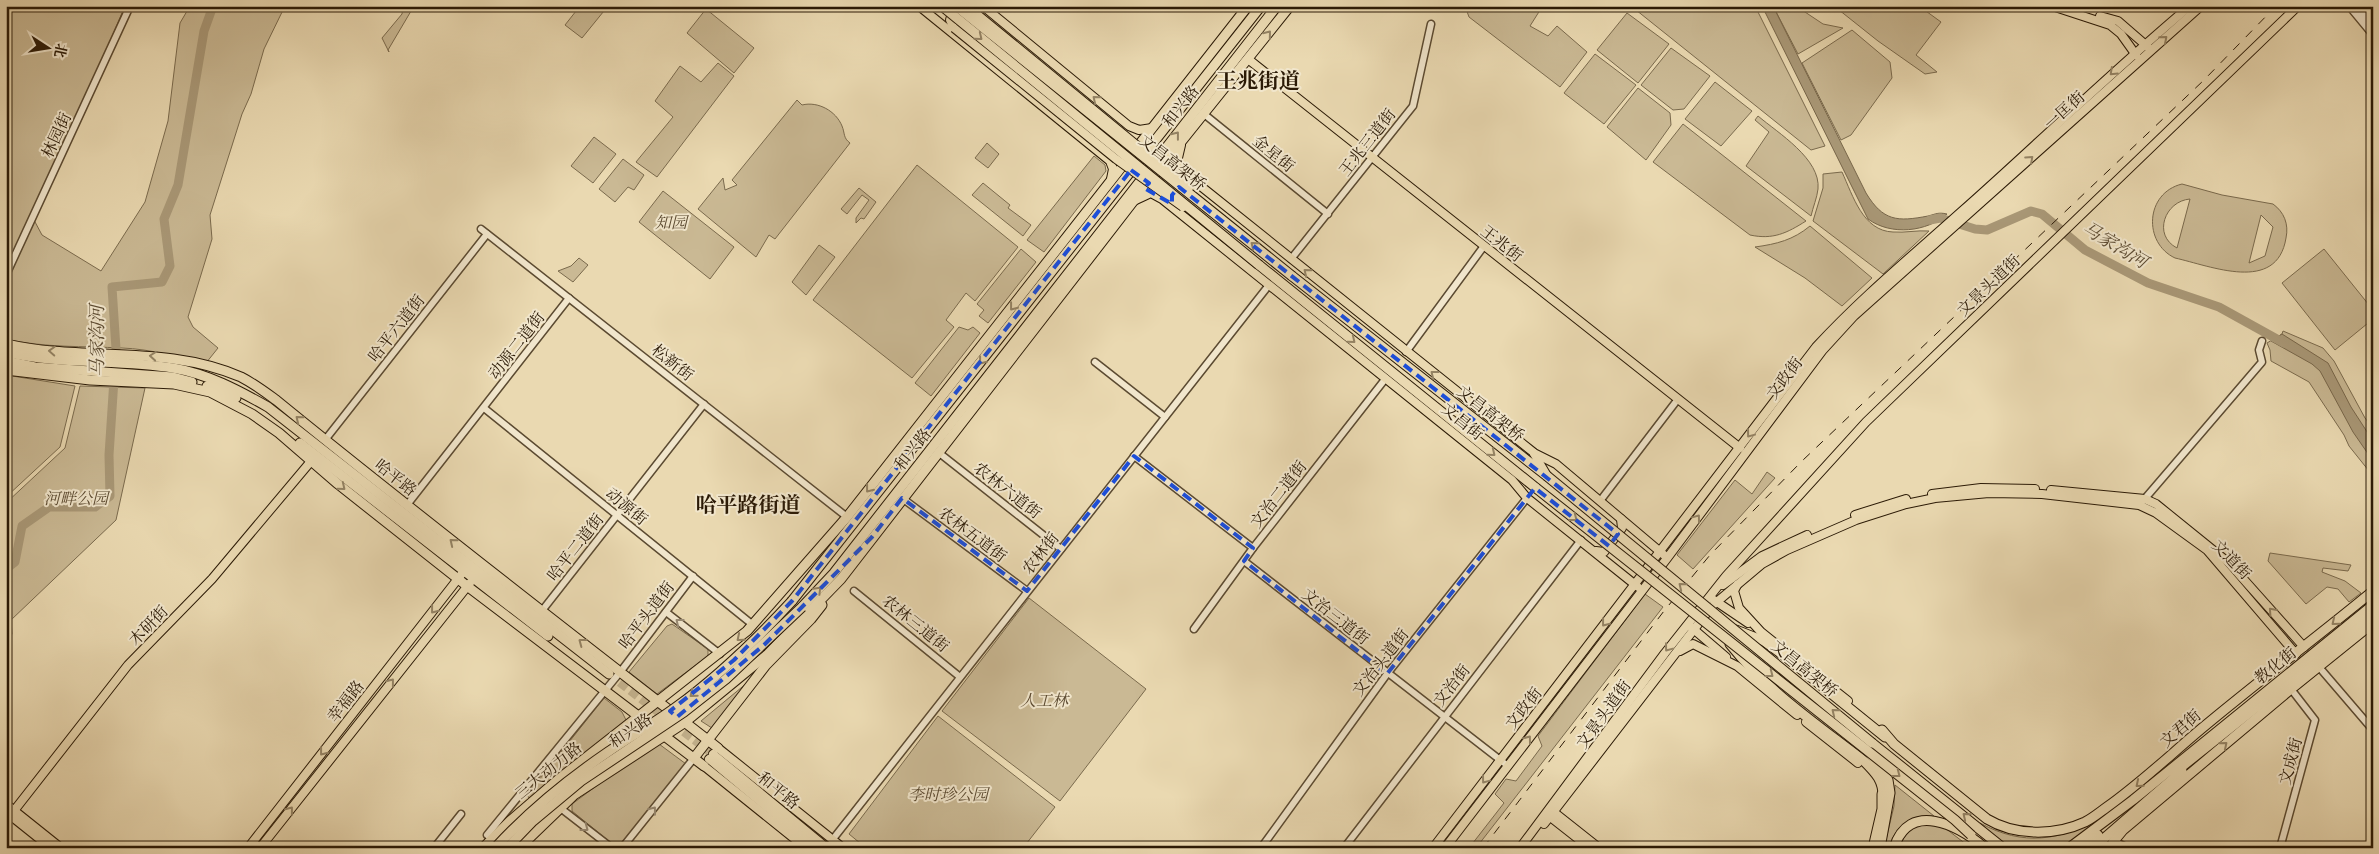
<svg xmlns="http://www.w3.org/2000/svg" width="2379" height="854" font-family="'Gentium Book Plus','Noto Serif SC',serif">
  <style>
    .green { fill: #cab994; stroke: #7a6a4d; fill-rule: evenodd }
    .water { fill: #a99877; stroke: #77664a }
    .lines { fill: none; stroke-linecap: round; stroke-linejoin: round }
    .river { stroke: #a99877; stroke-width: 9 }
    .highway-tunnel { stroke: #c4b38f; stroke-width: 9; stroke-dasharray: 9 4.5; stroke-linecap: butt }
    .minor-casing { stroke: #5b4a31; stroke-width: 9 }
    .major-casing { stroke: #2b1a06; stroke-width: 10 }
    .highway-casing { stroke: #2b1a06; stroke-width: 11 }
    .minor { stroke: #f1e6cc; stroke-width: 6 }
    .major { stroke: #ead9b1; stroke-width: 8 }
    .highway { stroke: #ead9b1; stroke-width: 9 }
    .rail { stroke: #2b1a06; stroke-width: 1; stroke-dasharray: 9 9; stroke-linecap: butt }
    .major-bridge-casing { stroke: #2b1a06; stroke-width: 10; stroke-linecap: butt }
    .highway-bridge-casing { stroke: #2b1a06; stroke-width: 11; stroke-linecap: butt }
    .major-bridge { stroke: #ead9b1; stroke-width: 8 }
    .highway-bridge { stroke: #ead9b1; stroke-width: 9 }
    .oneway { stroke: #948364 }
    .oneway2 { stroke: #988a73 }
    .marked { fill: none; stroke: #1d4ed8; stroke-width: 4; stroke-dasharray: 10 6; stroke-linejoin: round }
    .labels { text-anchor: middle; stroke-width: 4; stroke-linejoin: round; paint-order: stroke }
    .street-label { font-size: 16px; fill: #2b1a06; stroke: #f1e6cc }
    .park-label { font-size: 16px; font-style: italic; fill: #5b4a31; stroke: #f1e6cc }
    .water-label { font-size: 18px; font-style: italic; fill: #5d4c33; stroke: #f1e6cc }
    .district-label { font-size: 21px; font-weight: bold; fill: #2b1a06; stroke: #f1e6cc }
  </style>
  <rect width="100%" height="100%" fill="#ead9b1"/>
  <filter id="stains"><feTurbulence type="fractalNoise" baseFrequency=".004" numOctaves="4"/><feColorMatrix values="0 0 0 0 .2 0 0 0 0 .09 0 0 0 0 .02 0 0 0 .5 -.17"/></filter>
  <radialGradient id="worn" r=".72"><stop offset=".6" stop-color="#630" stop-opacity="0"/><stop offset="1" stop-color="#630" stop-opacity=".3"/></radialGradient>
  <g class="green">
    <path d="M6,6h119l-91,214 8,15 59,36 44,-69 23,-81 12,-98 10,-17h97l-3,2 -20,41 -13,45 -9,20 -32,101 2,24 -24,78 5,10 25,21 -12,15c-28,-6 -56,-14 -84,-15 -39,-2 -77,0 -116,-9z"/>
    <polygon points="403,6 414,6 388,50 389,52 382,38 402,14"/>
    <polygon points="580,6 608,6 582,38 565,25"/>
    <polygon points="1465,6 1542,7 1530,26 1548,36 1557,26 1587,52 1560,87 1469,17"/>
    <polygon points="1631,6 1755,6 1825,146 1811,150"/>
    <polygon points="1773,6 1796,6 1823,24 1843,28 1798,54"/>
    <polygon points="1834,6 1919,6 1941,22 1916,55 1937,72 1925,74 1878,41"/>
    <polygon points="706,9 754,48 734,73 687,33"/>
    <polygon points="1627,13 1669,44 1638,83 1597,50"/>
    <polygon points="1852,30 1890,62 1892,78 1851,135 1841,140 1802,63"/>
    <polygon points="1671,48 1710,76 1684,109 1673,110 1641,85"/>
    <polygon points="1595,54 1636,85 1604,124 1564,93"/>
    <polygon points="718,63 734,76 657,177 636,162 673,117 655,101 680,66 701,82"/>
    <polygon points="1715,82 1752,111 1721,146 1685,119"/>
    <polygon points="1638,88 1670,113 1671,125 1646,160 1607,127"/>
    <path d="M797,100l5,5c16,-4 34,6 40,21 3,7 1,12 8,17l-75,96 -6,-4 -13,22 -58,-48 25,-31 2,12 12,-5 -5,-5z"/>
    <path d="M1758,116c20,17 63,43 60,73 -1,9 -5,18 -7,27l-65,-50 23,-34 -14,-12z"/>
    <path d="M1683,124l123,97c-19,12 -33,19 -56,14l-97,-73z"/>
    <polygon points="594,137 616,154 593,183 571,166"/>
    <polygon points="987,143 999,154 988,168 975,158"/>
    <polygon points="1094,156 1105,165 1106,171 1044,252 1027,240"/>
    <polygon points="623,159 644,175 634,190 628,187 615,202 599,189"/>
    <polygon points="917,165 1018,247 975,301 966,293 946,320 954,327 912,378 813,300"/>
    <path d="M1842,172c11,24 21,59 51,60 12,1 24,-2 36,-1l-46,43 -70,-53 10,-33v-14z"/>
    <polygon points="983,183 1010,205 1008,208 1031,225 1023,236 972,195"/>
    <path d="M2182,184l40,11 51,9c11,8 16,20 13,34 -9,56 -75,28 -111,20 -32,-15 -30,-65 7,-74zM2190,199l-13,49c-25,-13 -12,-47 13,-49zM2261,215l12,12 -8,29 -16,7z"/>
    <polygon points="859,188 876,202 864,219 861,218 856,223 856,218 869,200 862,195 847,214 841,209"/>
    <polygon points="663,191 734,247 710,279 639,222"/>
    <path d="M1810,226l62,52 -30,28 -37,-28 -50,-31c22,-3 38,-7 55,-21z"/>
    <polygon points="819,245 835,257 806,295 792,282"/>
    <polygon points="1021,249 1036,262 988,323 979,316 984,310 977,304"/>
    <polygon points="2324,249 2373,310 2373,319 2335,350 2282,283"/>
    <polygon points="579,258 588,265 573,282 558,271 571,266"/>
    <polygon points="959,327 968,330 973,327 980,333 931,396 915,383"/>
    <polygon points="2283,331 2323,348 2334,361 2365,418 2373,428 2373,476 2349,446 2344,435 2309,382 2271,361 2270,350 2267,343 2282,334"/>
    <polygon points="6,375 75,386 60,447 6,497"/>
    <polygon points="80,386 145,388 116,520 11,620 12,634 6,643 6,503 65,448"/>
    <polygon points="1767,472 1775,478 1693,569 1677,555 1735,480 1752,494"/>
    <polygon points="2270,553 2351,565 2348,571 2323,568 2322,572 2345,581 2361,593 2349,602 2338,589 2327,587 2306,604 2268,561"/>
    <polygon points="1645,594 1663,607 1476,848 1469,848 1504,803 1495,794 1506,779 1516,781 1542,746 1538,736"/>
    <polygon points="1029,598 1146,689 1060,801 942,711"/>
    <polygon points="672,624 708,649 708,656 657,694 629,672 667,626"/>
    <polygon points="759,673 715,730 701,721"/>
    <polygon points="604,698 622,712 626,720 530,798 528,797 527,795"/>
    <polygon points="938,716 1055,807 1023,848 866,848 849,834"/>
    <polygon points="653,744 659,744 686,764 622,842 610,842 572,811 572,804"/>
    <path d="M1895,785l39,31c-22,1 -40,8 -44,32h-6l10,-42z"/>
    <path d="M2102,819l-36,29h-58l-28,-25c44,24 79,17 122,-4z"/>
    <path d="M1929,824l16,4 26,20h-73c8,-15 13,-23 31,-24z"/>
  </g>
  <g class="water">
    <path d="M1762,6h11l93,187c17,28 31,29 62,23 8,-2 10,-4 19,-2 -20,18 -56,22 -79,5z"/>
    <polygon points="2282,334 2328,363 2351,407 2373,441 2373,461 2353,432 2320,371 2312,364 2271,341"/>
  </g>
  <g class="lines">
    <g class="river">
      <polyline points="1930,220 1940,218 1975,229 1987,230 2031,211 2042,214 2085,250 2148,283 2219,307 2284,343"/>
      <polyline points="6,569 15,562 22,526 49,507 95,507 110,496 109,455 116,349 112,287 162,282 170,266 164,219 178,185 204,31 213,6"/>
    </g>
    <polyline class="highway-tunnel" points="609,674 713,754"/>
    <defs>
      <g id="minor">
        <polyline points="2349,6 2373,35"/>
        <polyline points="2355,6 2373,27"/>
        <polyline points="2361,6 2373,19"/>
        <polyline points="2369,6 2373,10"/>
        <polyline points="1204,114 1328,214"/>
        <polyline points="481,229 847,517"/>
        <polyline points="1291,259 1413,106 1431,24"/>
        <polyline points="6,275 130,6"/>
        <polyline points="1406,352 1484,246"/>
        <polyline points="1095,362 1165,417"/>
        <polyline points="484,408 753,625"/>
        <polyline points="325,440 487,234"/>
        <polyline points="938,452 1061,549"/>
        <polyline points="1134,456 1253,548"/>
        <polyline points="902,498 1027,591"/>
        <polyline points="1600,501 1678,399"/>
        <polyline points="2142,502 2262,362 2259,350 2262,341"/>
        <polyline points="407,505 569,298"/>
        <polyline points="1244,561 1508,766"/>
        <polyline points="854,591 960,677"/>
        <polyline points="541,612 704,404"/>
        <polyline points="666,612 720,654"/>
        <polyline points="1194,629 1253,548 1386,378"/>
        <polyline points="2319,667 2373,730"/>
        <polyline points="559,807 612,848"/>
        <polyline points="487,835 621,671 693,576"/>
        <polyline points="833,839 1269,285"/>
        <polyline points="264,842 271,848"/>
        <polyline points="2116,842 2128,848"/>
        <polyline points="434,848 461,814"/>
        <polyline points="622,848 694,758"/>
        <polyline points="1261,848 1387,674 1527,498"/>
        <polyline points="1344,848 1581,540"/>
        <polyline points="2280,848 2315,720 2291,689"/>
      </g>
      <g id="major">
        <polyline points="919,6 1110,161 1113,169 1111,179"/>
        <polyline points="983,6 1129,126 1139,130 1152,128"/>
        <polyline points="2052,6 2110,25 2121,34 2136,55"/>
        <polyline points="953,10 950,20 954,28"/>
        <polyline points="2100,16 2118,21 2148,47"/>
        <polyline points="1248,59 1740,448"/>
        <polyline points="1181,145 1177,162 1183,172 1533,452 1546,474"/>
        <polyline points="1136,200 1151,193 1162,199 1512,480 1527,498 1638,587"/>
        <polyline points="1534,453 1556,464 1664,555"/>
        <polyline points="2051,490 2145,499 2156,504 2229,563 2304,647"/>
        <polyline points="1932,494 1981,488 2035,489"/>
        <polyline points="1855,515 1906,499"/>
        <polyline points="1596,551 1604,552 1622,528 1621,519"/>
        <polyline points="1723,585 1762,556 1807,535"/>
        <polyline points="1737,585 1734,591 1739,608 1761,632 1848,701"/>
        <polyline points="1714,600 1748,623"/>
        <polyline points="1691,627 1726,657"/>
        <polyline points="1680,651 1693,644 1737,666 1797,715"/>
        <polyline points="1806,722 1858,763"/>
        <polyline points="718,748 843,848"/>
        <polyline points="713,754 827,848"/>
        <polyline points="709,759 816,848"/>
        <polyline points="704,766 806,848"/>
        <polyline points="6,804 61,848"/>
        <polyline points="1551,810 1599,848"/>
        <polyline points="6,812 51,848"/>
        <polyline points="1548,815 1590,848"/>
        <polyline points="6,821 128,665 212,579 312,460"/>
        <polyline points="1544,824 1712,606 1762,564 1787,550 1856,520 1906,504 1935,498 1989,493 2042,494 2139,505 2156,513 2207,550 2296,654"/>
        <polyline points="248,848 464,571"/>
        <polyline points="260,848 470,583"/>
        <path d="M1433,848l383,-501c45,-49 96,-91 145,-135 77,-68 150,-140 229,-206"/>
        <polyline points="1445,848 1668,557 1822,351 1854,316 2201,6"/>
        <polyline points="1520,848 1665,653 1726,576 1866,422 2298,6"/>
      </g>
      <g id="highway">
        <polyline points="1259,265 1536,488"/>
        <polyline points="1292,276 1547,476"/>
        <path d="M6,344c78,18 160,0 235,33 12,6 24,15 35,23 146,119 294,233 442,348"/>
        <path d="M6,352c55,13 112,7 167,16 35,6 65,22 95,39l341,267"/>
        <polyline points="6,361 35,367 173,377 192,382"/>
        <polyline points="6,370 90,380 174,384 210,392 252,414 279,433 338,484 467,586 704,766"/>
        <polyline points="207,386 221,389 236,398"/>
        <polyline points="300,443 548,636"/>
        <polyline points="792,601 1261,6"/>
        <polyline points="802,607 834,573 1277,6"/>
        <polyline points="1736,630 1764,641 1786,657 1885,737"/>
        <path d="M1730,644c37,47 88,81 134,117 12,12 20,20 19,38"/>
        <path d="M1882,730l12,14 93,75c28,17 68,17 98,3 8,-4 15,-10 22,-15 34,-24 63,-52 94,-78 56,-47 115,-91 172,-138"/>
        <polyline points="1872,743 2003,848"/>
        <polyline points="1871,755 1888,780 1890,793 1880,848"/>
        <polyline points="694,758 766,665 811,619 822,605"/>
        <polyline points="2174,773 2373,614"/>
        <polyline points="483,848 510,821 560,778 747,631 847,517 1248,6"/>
        <polyline points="519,848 574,795 684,723 768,654 841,579 1132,203 1290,6"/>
        <polyline points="1873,848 1882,809 1882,794"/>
        <path d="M1894,848c15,-48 64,-23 91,0"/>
        <polyline points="2069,848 2133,800 2373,605"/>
        <polyline points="2082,848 2098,835"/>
        <polyline points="2093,848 2182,771"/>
        <polyline points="2111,848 2113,842 2123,830 2291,689 2373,623"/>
      </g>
    </defs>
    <use href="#minor" class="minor-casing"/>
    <use href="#major" class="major-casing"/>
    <use href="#highway" class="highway-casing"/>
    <use href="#minor" class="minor"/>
    <use href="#major" class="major"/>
    <use href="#highway" class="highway"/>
    <polyline class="rail" points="1483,848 1664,611 1710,555 1802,461 2204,80 2276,6"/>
    <defs>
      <g id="major-bridge">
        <polyline points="967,6 1189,188"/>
        <polyline points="954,28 1116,159 1183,207"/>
      </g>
      <g id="highway-bridge">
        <polyline points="942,6 1259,265"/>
        <polyline points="956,6 1292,276"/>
        <polyline points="1547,476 1872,743"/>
        <polyline points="1536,488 1955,820 1971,835"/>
        <path d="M495,848c34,-37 72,-68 113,-96 22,-15 45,-28 67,-44 43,-31 81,-68 117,-107"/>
        <polyline points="507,848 533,821 581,781 684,712 726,679 802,607"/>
      </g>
    </defs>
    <use href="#major-bridge" class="major-bridge-casing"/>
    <use href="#highway-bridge" class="highway-bridge-casing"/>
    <use href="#major-bridge" class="major-bridge"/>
    <use href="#highway-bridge" class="highway-bridge"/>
  </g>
  <defs><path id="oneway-chevron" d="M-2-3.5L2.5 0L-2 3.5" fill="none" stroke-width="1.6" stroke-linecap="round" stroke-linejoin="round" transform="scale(1.25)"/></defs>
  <g class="oneway">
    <use href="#oneway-chevron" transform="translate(1268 34) rotate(-51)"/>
    <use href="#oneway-chevron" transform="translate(979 37) rotate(39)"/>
    <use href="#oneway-chevron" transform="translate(2164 39) rotate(-41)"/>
    <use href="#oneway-chevron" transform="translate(2113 72) rotate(137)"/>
    <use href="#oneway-chevron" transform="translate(1096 99) rotate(-141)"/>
    <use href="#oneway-chevron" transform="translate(1176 135) rotate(-52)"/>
    <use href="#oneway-chevron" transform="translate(2030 159) rotate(-42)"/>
    <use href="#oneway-chevron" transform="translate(1254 245) rotate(-141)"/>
    <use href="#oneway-chevron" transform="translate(1307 272) rotate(-141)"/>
    <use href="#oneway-chevron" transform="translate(1013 307) rotate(128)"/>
    <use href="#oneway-chevron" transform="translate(1352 340) rotate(39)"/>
    <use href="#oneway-chevron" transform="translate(52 351) rotate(-177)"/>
    <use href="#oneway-chevron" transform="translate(153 356) rotate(-175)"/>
    <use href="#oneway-chevron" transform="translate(982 361) rotate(128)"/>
    <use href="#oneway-chevron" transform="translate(1434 374) rotate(-142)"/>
    <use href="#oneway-chevron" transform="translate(299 419) rotate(-141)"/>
    <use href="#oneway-chevron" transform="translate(1750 434) rotate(127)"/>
    <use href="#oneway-chevron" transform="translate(1492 453) rotate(39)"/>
    <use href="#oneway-chevron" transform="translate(342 487) rotate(39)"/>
    <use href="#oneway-chevron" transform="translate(869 489) rotate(128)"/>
    <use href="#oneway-chevron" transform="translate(1574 518) rotate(38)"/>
    <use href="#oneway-chevron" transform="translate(1697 518) rotate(-53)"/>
    <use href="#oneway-chevron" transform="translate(453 542) rotate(-141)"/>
    <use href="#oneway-chevron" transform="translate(1682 586) rotate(-141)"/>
    <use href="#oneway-chevron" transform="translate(818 590) rotate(-46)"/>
    <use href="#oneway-chevron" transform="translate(434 610) rotate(128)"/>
    <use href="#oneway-chevron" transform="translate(2272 611) rotate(-132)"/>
    <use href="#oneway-chevron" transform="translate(2335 622) rotate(141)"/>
    <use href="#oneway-chevron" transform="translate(1605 623) rotate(128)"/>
    <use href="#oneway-chevron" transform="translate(740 638) rotate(140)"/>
    <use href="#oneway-chevron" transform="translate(582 642) rotate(-143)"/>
    <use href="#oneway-chevron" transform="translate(1668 648) rotate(127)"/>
    <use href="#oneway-chevron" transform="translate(1770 674) rotate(38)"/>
    <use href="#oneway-chevron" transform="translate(391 682) rotate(-52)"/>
    <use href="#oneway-chevron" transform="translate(693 694) rotate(141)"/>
    <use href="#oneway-chevron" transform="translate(1835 712) rotate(-141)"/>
    <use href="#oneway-chevron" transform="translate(1528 739) rotate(-53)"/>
    <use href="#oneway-chevron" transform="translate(2224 745) rotate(-40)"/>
    <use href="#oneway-chevron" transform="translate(323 752) rotate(128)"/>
    <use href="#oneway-chevron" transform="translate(1897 774) rotate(38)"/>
    <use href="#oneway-chevron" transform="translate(1485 780) rotate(127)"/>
    <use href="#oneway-chevron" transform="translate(2139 784) rotate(140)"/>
    <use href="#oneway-chevron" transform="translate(290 810) rotate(-52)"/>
    <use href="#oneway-chevron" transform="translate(1966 816) rotate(-141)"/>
  </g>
  <g class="oneway2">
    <use href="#oneway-chevron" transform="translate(679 622) rotate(-142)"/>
    <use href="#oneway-chevron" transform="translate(653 810) rotate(-52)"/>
    <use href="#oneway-chevron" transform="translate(585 828) rotate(37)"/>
  </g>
  <path class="marked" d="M1131,170l18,13 -5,5 28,16v-9l7,-8 439,347 -9,12 -74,-58 -148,186 -143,-113 9,-13 -119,-92 -107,135 -125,-93 -30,39 -108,108 -87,72 -7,-6 64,-51 58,-59z"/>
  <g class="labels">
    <g class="street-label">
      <text transform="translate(1180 106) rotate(-52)" y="6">和兴路</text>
      <text transform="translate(2064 110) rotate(-42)" y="6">一匡街</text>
      <text transform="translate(56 135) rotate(-65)" y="6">林园街</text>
      <text transform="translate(1367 142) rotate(-52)" y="6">王兆三道街</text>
      <text transform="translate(1274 153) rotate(39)" y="6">金星街</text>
      <text transform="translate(1173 162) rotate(38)" y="6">文昌高架桥</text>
      <text transform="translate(1502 243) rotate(38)" y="6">王兆街</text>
      <text transform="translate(1988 285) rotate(-44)" y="6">文景头道街</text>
      <text transform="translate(396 328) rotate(-52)" y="6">哈平六道街</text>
      <text transform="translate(516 345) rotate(-52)" y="6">动源二道街</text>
      <text transform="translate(673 362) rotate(38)" y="6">松新街</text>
      <text transform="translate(1784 378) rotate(-53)" y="6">文政街</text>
      <text transform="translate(1491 413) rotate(38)" y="6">文昌高架桥</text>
      <text transform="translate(1463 421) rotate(39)" y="6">文昌街</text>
      <text transform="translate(912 449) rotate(-52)" y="6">和兴路</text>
      <text transform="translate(396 477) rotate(38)" y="6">哈平路</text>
      <text transform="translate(1008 490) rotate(38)" y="6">农林六道街</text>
      <text transform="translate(1278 494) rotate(-52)" y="6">文治二道街</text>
      <text transform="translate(627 506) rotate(39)" y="6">动源街</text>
      <text transform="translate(973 534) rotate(37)" y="6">农林五道街</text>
      <text transform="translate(575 547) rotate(-52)" y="6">哈平二道街</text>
      <text transform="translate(1040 553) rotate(-52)" y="6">农林街</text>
      <text transform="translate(2232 559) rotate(46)" y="6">文道街</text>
      <text transform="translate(646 615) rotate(-53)" y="6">哈平头道街</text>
      <text transform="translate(1336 616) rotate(38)" y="6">文治三道街</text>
      <text transform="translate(916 623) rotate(39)" y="6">农林三道街</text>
      <text transform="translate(148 625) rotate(-46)" y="6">木研街</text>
      <text transform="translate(1380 662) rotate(-52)" y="6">文治头道街</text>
      <text transform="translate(2275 665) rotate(-39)" y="6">教化街</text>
      <text transform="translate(1805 668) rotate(39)" y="6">文昌高架桥</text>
      <text transform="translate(1451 685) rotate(-52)" y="6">文治街</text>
      <text transform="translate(345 701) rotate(-52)" y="6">幸福路</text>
      <text transform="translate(1523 708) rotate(-52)" y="6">文政街</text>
      <text transform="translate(1603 714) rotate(-54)" y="6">文景头道街</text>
      <text transform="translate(2180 728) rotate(-41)" y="6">文君街</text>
      <text transform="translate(630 730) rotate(-34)" y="6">和兴路</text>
      <text transform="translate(2290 761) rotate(-75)" y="6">文成街</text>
      <text transform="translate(548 770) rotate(-39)" y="6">三大动力路</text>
      <text transform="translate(779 790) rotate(39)" y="6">和平路</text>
    </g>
    <g class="park-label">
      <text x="671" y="228">知园</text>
      <text x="76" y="504">河畔公园</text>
      <text x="1044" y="706">人工林</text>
      <text x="948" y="800">李时珍公园</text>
    </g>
    <g class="water-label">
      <text transform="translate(2115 245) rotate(31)" y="6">马家沟河</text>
      <text transform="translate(97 341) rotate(-90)" y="6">马家沟河</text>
    </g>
    <g class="district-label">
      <text x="1258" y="88">王兆街道</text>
      <text x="748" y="512">哈平路街道</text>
    </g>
  </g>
  <rect width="2379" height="854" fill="none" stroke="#ead9b1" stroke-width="25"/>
  <rect x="8" y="8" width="2364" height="839" fill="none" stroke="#2b1a06" stroke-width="2.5"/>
  <rect x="12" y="12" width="2354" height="829" fill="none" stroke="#2b1a06"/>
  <g transform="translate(48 48) rotate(102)" stroke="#f1e6cc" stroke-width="4" paint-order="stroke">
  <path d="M0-4L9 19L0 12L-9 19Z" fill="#2b1a06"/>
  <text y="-8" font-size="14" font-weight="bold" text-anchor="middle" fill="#2b1a06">北</text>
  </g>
  <rect width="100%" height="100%" filter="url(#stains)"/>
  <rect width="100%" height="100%" fill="url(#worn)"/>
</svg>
